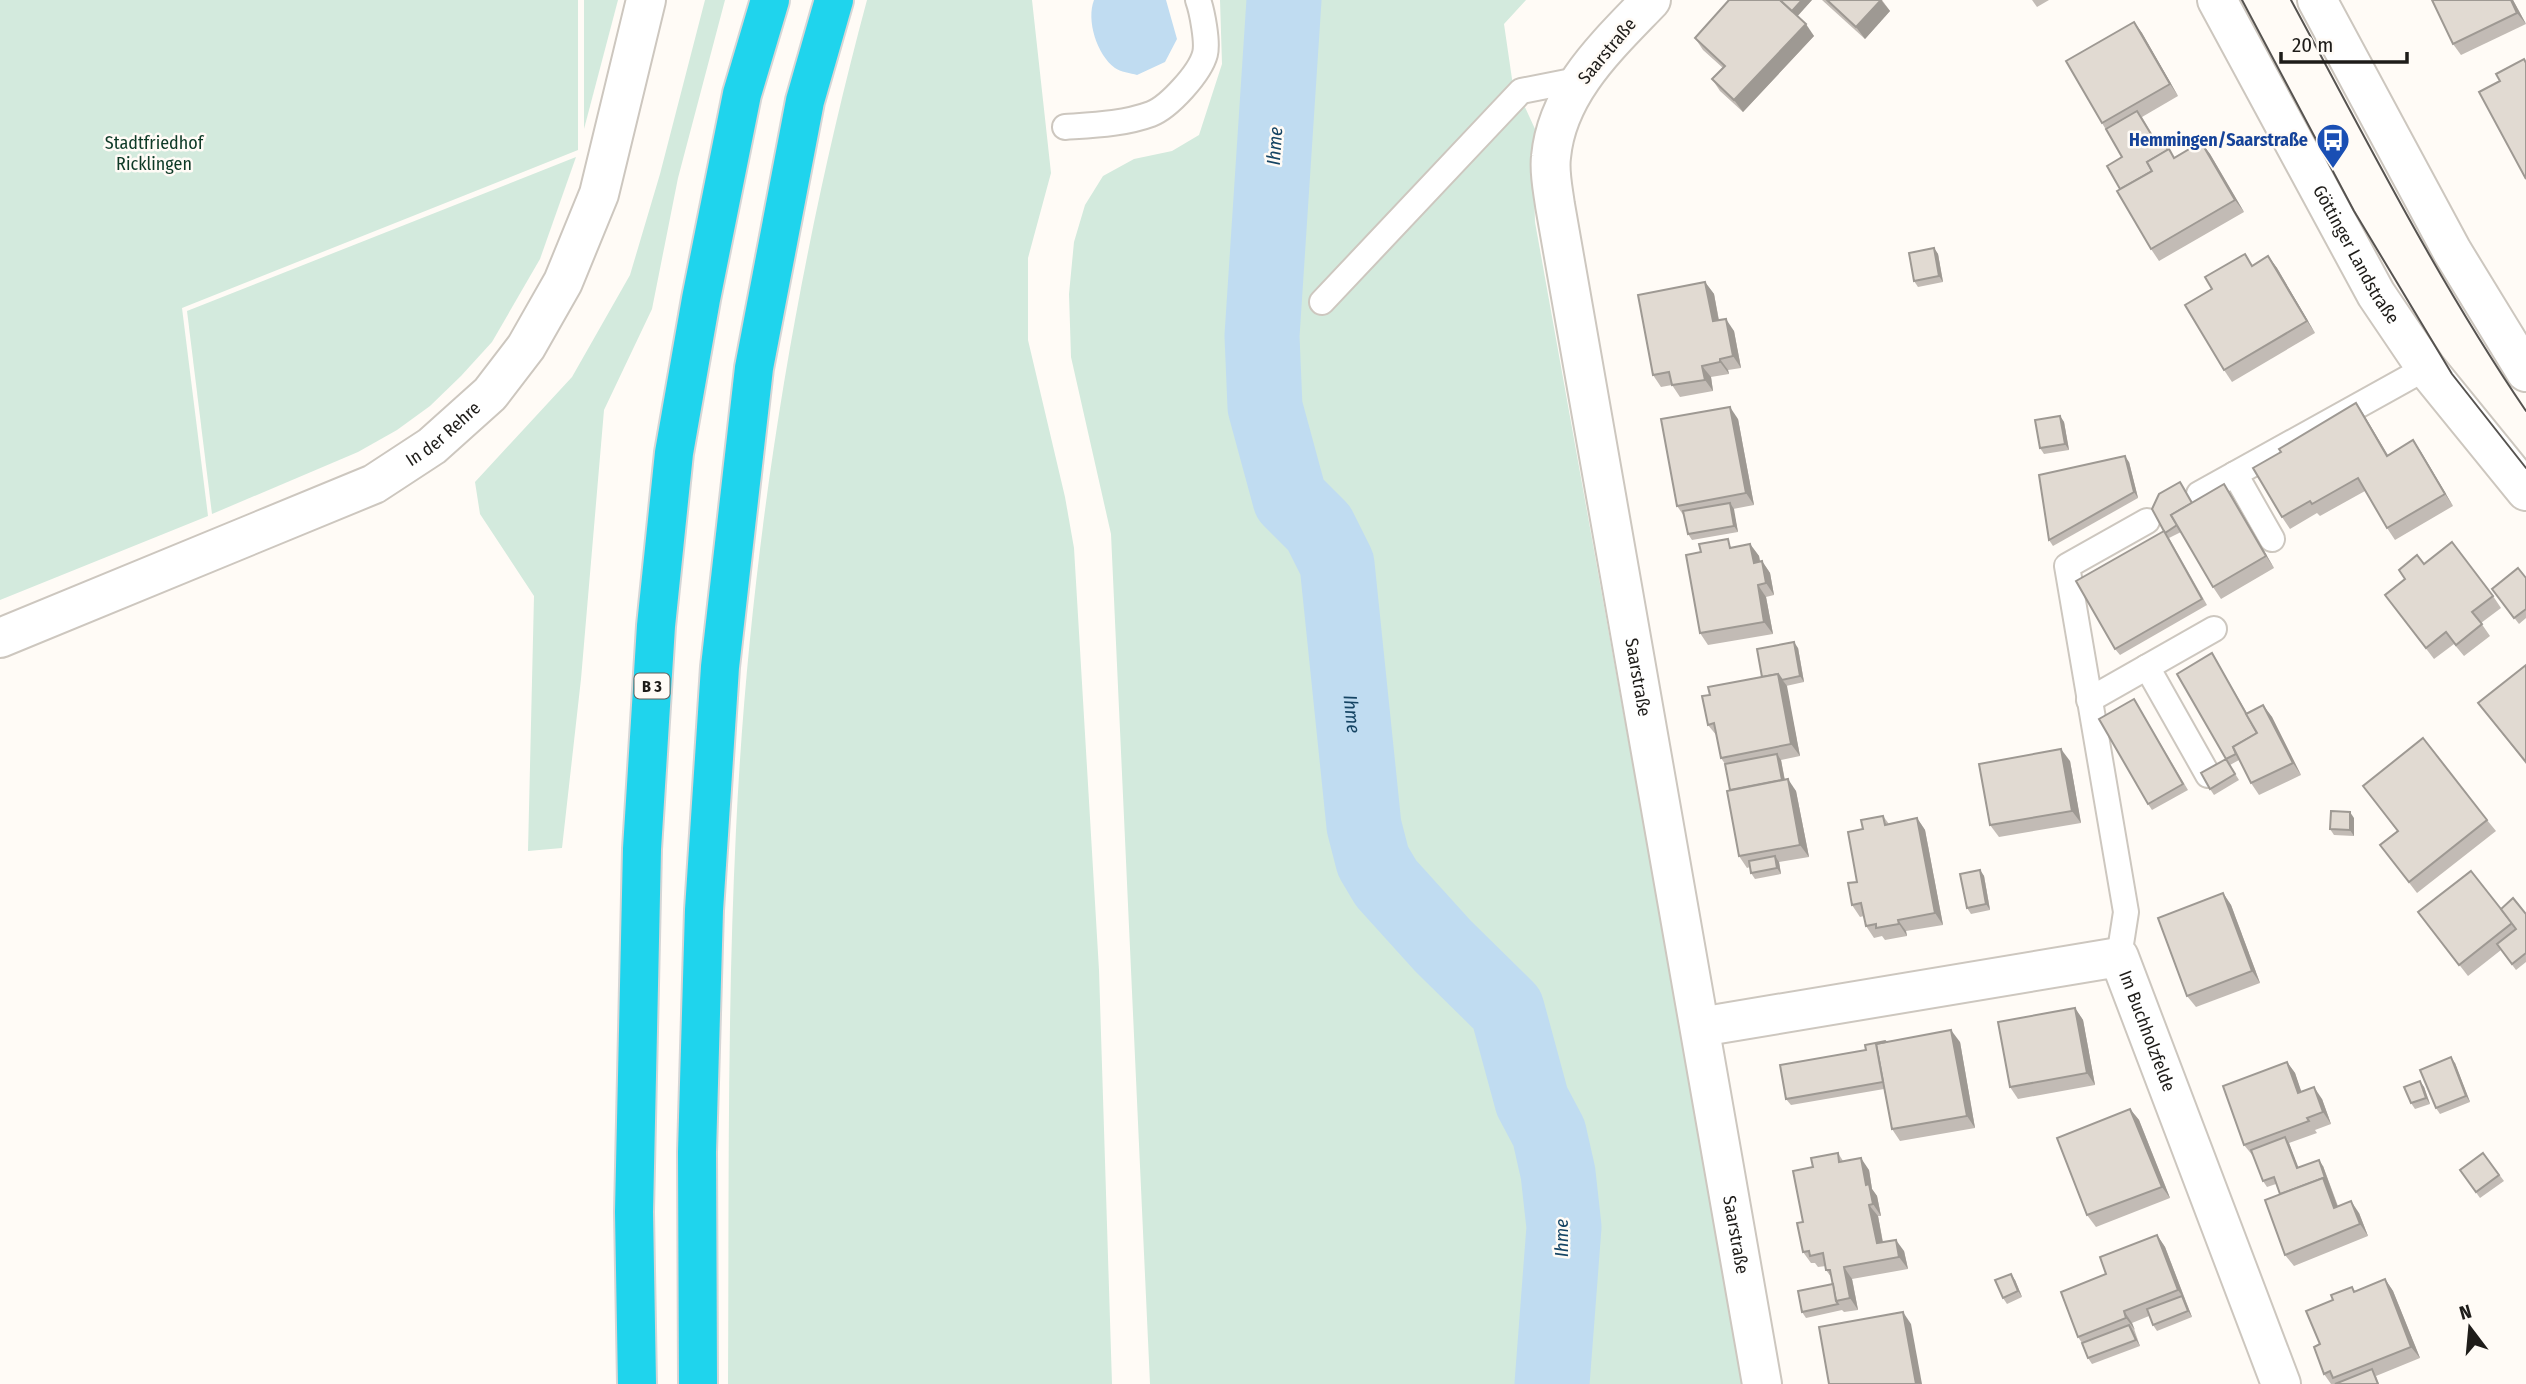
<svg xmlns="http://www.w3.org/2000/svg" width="2526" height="1384" font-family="'Fira Sans Condensed',sans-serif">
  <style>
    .green { fill: #d3eadd }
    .water { fill: #c0dcf1 }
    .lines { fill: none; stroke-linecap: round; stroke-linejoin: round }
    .river { stroke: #c0dcf1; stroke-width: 75 }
    .lane-casing { stroke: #cdc7bf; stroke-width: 28 }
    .street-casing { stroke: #cdc7bf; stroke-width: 42 }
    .secondary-casing { stroke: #cdc7bf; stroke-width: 42 }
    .highway-casing { stroke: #d6d6d6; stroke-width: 42 }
    .lane { stroke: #fff; stroke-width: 24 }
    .street { stroke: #fff; stroke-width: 38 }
    .secondary { stroke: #fff; stroke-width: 38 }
    .highway { stroke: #1fd4ed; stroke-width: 38 }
    .tram { stroke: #565350; stroke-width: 2 }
    .wall { fill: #c2bbb5 }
    .shaded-wall { fill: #9e9993 }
    .building { fill: #e1dad2; stroke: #9e9993; stroke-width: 2 }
    .labels { text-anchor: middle; stroke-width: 5; stroke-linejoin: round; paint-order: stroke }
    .shield { fill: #fffbf6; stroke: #625f5b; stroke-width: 2 }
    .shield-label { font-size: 16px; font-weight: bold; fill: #1e1c19 }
    .street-label { font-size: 18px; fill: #1e1c19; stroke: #fffbf6 }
    .transit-label { font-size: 18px; font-weight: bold; fill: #164399; stroke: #fffbf6; text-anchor: end }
    .park-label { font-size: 18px; fill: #0d3926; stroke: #fffbf6 }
    .water-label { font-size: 19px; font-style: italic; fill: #154463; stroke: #fffbf6 }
  </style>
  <rect width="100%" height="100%" fill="#fffbf6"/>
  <g class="green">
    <polygon points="0,0 578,0 578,150 182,308 208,516 0,600"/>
    <polygon points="584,0 618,0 584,129"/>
    <polygon points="705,0 725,0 678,178 652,309 604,410 581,679 562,848 528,851 534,596 480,514 475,482 572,377 630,275 660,174"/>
    <path d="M867,0h165l19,173 -23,85v82l37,157 9,51 25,422 13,414h-384c1,-185 -1,-370 8,-554 13,-277 59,-562 131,-830z"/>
    <polygon points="1220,0 1274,0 1262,172 1281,174 1294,0 1526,0 1504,24 1512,79 1535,129 1533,159 1535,222 1744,1384 1150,1384 1111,534 1071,357 1069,294 1074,242 1085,205 1103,176 1134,159 1172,151 1199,135 1222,64"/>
    <polygon points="576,157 540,259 492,342 461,376 430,406 397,430 358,452 212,514 187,311"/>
  </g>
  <path class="water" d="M1094,0h72l11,39 -12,23 -28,13c-6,-2 -17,-3 -22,-7 -18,-13 -29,-48 -21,-68z"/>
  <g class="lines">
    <path class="river" id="s1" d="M1284,0l-22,336 3,71 25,92 29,29 18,36 27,262 9,35 13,22 57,63 64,63 25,92 17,32 9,40 6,54 -12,157"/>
    <defs>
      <g id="lane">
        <path d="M1065,127c29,-2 59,-3 86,-13 18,-7 49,-41 54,-60 3,-12 -3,-43 -7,-54"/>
        <polyline points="1322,302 1521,91 1582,79"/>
        <polyline points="2235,474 2272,539"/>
        <polyline points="2199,494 2426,368"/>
        <polyline points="2147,667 2208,775"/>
        <polyline points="2089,700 2214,629"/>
        <polyline points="2119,957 2126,912 2067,566 2147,521"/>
      </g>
      <g id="street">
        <path id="s2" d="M1651,0c-43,45 -94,91 -100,157 -2,15 2,33 4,48l207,1179"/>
        <path id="s3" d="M1700,1027l419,-70 162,427"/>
      </g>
      <g id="secondary">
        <path id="s4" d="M2217,0l159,294 50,74 100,123"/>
        <polyline points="2317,0 2452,251 2526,372"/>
        <path id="s5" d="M0,638l374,-154 58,-38 58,-52 36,-47 37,-65 36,-88 47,-194"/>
      </g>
      <g id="highway">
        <polyline points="637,1384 634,1212 642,849 656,626 674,453 701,299 742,94 770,0"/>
        <polyline points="698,1384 697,1152 704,910 720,667 754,368 805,101 834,0"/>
      </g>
    </defs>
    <use href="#lane" class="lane-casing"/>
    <use href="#street" class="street-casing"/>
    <use href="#secondary" class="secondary-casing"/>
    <use href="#highway" class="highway-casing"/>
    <use href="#lane" class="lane"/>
    <use href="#street" class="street"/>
    <use href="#secondary" class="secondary"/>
    <use href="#highway" class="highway"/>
    <g class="tram">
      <polyline points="2242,0 2354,211 2452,374 2526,468"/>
      <path d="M2291,0c75,139 146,280 235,411"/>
    </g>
  </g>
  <g class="wall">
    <polygon points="1812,0 1797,16 1814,36 1743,112 1720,91 1712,79 1723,68 1703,50 1695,38"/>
    <polygon points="1822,0 1882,0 1890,11 1865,39"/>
    <polygon points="2032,0 2049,0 2037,7"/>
    <polygon points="2432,0 2513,0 2526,24 2461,55 2453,44"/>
    <polygon points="2134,22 2142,33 2178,96 2142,117 2155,139 2160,136 2168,150 2175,158 2201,142 2210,154 2244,212 2159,261 2151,249 2120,189 2122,157 2102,123"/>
    <polygon points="1934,248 1938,254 1943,282 1918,287 1914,281"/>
    <polygon points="2268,256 2277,268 2315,333 2232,382 2224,370 2253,265"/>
    <polygon points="1705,282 1714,294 1719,320 1734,331 1741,368 1728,370 1729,374 1711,377 1713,391 1680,397 1672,385 1661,387 1653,375"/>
    <polygon points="2356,403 2364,415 2388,455 2413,440 2421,452 2453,506 2395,540 2387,528 2365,491 2320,516 2317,513 2290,529 2282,517 2281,452"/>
    <polygon points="2060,416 2064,422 2069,450 2044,454 2040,448"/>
    <polygon points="1738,419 1754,505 1733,509 1738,532 1692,540 1688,534 1684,516 1677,506"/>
    <polygon points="2129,462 2138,498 2053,546 2049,540"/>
    <polygon points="2232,496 2274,568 2221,599 2213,587 2181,532 2169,538 2207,605 2120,655 2115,649 2164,531 2193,503"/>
    <polygon points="1750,544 1759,556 1760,561 1762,561 1770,573 1774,595 1766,597 1773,634 1708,645 1700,633 1734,547"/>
    <polygon points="2424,564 2493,596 2501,608 2481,623 2490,636 2464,656 2454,644 2434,659 2385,595"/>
    <polygon points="2526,578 2526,618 2519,624 2492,589"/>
    <polygon points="1798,648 1804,682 1786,686 1800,756 1781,760 1785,780 1796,791 1809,857 1779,862 1781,874 1755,879 1751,873 1750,867 1747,868 1739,856 1730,790 1725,764 1721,758 1717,736 1708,725 1710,695 1762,677"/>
    <polygon points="2212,653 2247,713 2263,705 2272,717 2301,775 2259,795 2251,783 2239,760 2230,765 2226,759"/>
    <polygon points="2526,665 2526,764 2478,703"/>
    <polygon points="2134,699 2188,790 2152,810 2148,804"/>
    <polygon points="2226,759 2239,780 2214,795 2210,789"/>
    <polygon points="2070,761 2081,823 1999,837 1990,825"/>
    <polygon points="2363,786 2487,820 2496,831 2417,893 2380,845 2397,831"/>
    <polygon points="1883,816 1889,824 1917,818 1925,830 1943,925 1906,931 1907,936 1885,940 1882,936 1874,938 1866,926 1864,916 1860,917 1852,905 1857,882 1863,829"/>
    <polygon points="2354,818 2354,836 2334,835 2330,829"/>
    <polygon points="1980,870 1984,876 1990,910 1971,914 1967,908"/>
    <polygon points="2223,893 2231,905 2260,983 2196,1007 2187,996"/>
    <polygon points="2501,909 2526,914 2526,962 2516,970 2501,950 2468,976 2418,912"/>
    <polygon points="2075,1008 2083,1020 2095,1085 2018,1099 2010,1087"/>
    <polygon points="1886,1042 1960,1042 1975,1128 1900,1141 1892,1129 1884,1089 1791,1105 1786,1099 1866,1050"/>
    <polygon points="2287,1062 2295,1073 2301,1092 2322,1099 2331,1124 2315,1130 2317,1133 2289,1143 2298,1168 2323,1166 2338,1206 2359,1213 2368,1236 2294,1266 2285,1255 2280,1194 2276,1184 2267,1187 2263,1181 2253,1156 2244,1145"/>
    <polygon points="2455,1063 2470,1102 2440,1114 2436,1108"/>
    <polygon points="2420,1081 2424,1087 2430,1104 2415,1109 2411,1103"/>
    <polygon points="2130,1109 2139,1120 2170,1198 2096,1227 2087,1215"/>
    <polygon points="1838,1153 1843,1161 1869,1170 1872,1189 1877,1196 1881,1216 1878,1216 1883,1242 1904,1251 1908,1269 1852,1279 1858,1310 1844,1312 1842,1310 1806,1318 1802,1312 1833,1284 1831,1277 1826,1270 1826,1266 1818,1267 1815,1263 1811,1263 1803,1252 1813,1167"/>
    <polygon points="2483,1153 2504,1181 2480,1198 2460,1170"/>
    <polygon points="2157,1235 2165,1247 2192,1317 2157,1331 2153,1325 2149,1316 2132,1323 2140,1346 2092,1364 2088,1358 2082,1343 2078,1337 2106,1274"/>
    <polygon points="2385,1279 2393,1291 2420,1358 2376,1376 2379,1384 2331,1384 2324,1374 2320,1344 2333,1300 2352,1287 2355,1291"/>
    <polygon points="2015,1280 2022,1297 2007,1304 2003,1298"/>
  </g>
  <g class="shaded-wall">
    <polygon points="1802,0 1812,0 1795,19 1791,13"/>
    <polygon points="1881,0 1890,11 1865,39 1856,27"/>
    <polygon points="2511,0 2513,0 2526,24 2517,13"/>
    <polygon points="2134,22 2142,33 2178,96 2170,84"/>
    <polygon points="1806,24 1814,36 1743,112 1734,100"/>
    <polygon points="2201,142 2210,154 2244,212 2235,200"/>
    <polygon points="1934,248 1938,254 1943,282 1939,276"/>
    <polygon points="2268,256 2277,268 2315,333 2307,321"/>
    <polygon points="1705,282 1714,294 1721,333 1713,321"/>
    <polygon points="1726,319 1734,331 1741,368 1733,356"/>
    <polygon points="1720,359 1728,370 1729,374 1720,362"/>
    <polygon points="1702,366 1711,377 1713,391 1705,380"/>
    <polygon points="2356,403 2364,415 2395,468 2387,456"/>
    <polygon points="1730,407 1738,419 1754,505 1746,493"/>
    <polygon points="2060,416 2064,422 2069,450 2065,444"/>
    <polygon points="2413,440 2421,452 2453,506 2445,494"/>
    <polygon points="2125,456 2129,462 2138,498 2134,492"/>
    <polygon points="2224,484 2232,496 2274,568 2266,556"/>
    <polygon points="1730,503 1734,509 1738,532 1734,526"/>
    <polygon points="1750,544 1759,556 1762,574 1754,563"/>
    <polygon points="1762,561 1770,573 1774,595 1766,583"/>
    <polygon points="1758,585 1766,597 1773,634 1764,622"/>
    <polygon points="1794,642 1798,648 1804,682 1800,676"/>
    <polygon points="1778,674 1787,686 1800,756 1791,744"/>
    <polygon points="2263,705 2272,717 2301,775 2293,763"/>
    <polygon points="2061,749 2070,761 2081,823 2072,811"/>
    <polygon points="1777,754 1781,760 1787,793 1783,787"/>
    <polygon points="1788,779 1796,791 1809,857 1800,845"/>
    <polygon points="2350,812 2354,818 2354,836 2350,830"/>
    <polygon points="1917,818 1925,830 1943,925 1935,913"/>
    <polygon points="1775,856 1779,862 1781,874 1777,868"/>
    <polygon points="1980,870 1984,876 1990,910 1986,904"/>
    <polygon points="2223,893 2231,905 2260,983 2252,971"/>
    <polygon points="1898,920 1906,931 1907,936 1899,924"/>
    <polygon points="2075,1008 2083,1020 2095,1085 2087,1073"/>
    <polygon points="1951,1030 1960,1042 1975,1128 1967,1116"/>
    <polygon points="2451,1057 2455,1063 2470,1102 2466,1096"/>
    <polygon points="2287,1062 2295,1073 2306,1105 2298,1093"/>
    <polygon points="2420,1081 2424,1087 2430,1104 2426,1098"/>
    <polygon points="2314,1087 2322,1099 2331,1124 2323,1112"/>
    <polygon points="2130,1109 2139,1120 2170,1198 2162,1187"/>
    <polygon points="2285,1137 2289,1143 2301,1174 2297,1168"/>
    <polygon points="1861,1158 1869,1170 1872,1189 1877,1196 1881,1216 1873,1204 1866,1185"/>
    <polygon points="2319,1160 2323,1166 2342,1219 2334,1208 2323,1178"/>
    <polygon points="2351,1201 2359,1213 2368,1236 2360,1224"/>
    <polygon points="1869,1205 1878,1216 1885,1255 1877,1243"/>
    <polygon points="2157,1235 2165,1247 2186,1302 2178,1290"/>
    <polygon points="1896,1240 1904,1251 1908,1269 1899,1257"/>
    <polygon points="1844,1267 1852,1279 1858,1310 1850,1298"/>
    <polygon points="2011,1274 2015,1280 2022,1297 2018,1291"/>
    <polygon points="2385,1279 2393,1291 2420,1358 2411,1347"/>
    <polygon points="2182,1296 2186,1302 2192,1317 2188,1311"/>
    <polygon points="2124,1311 2132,1323 2135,1330 2126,1318"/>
    <polygon points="1903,1312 1911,1324 1922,1384 1916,1384"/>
    <polygon points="2129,1325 2133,1331 2140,1346 2136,1340"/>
  </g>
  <g class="building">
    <polygon points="1729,0 1780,0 1806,24 1734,100 1712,79 1725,66 1695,38"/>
    <polygon points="1780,0 1802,0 1792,11"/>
    <polygon points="1827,0 1881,0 1856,27"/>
    <polygon points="2432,0 2511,0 2517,13 2453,44"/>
    <polygon points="2134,22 2170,84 2102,123 2066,61"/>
    <polygon points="2524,59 2526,63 2526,179 2479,92 2500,81 2496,74"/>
    <polygon points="2137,111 2154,139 2160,136 2168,150 2147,162 2152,171 2120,189 2107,166 2122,157 2106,129"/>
    <polygon points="2201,142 2235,200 2151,249 2117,191 2152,171 2147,162 2169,149 2174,158"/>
    <polygon points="1934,248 1939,276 1914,281 1909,253"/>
    <polygon points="2245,254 2252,266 2268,256 2307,321 2224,370 2185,305 2212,289 2205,277"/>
    <polygon points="1705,282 1713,321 1726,319 1733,356 1720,359 1720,362 1702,366 1705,380 1672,385 1669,372 1653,375 1638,295"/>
    <polygon points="2356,403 2387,456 2413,440 2445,494 2387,528 2358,478 2312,504 2310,501 2282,517 2253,468 2281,452 2279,449"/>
    <polygon points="1730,407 1746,493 1677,506 1661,419"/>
    <polygon points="2060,416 2065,444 2040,448 2035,420"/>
    <polygon points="2125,456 2134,492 2049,540 2039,475"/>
    <polygon points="2180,482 2192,503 2171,515 2177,525 2165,533 2152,509 2159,494"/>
    <polygon points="2224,484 2266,556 2213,587 2171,515"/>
    <polygon points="1730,503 1734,526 1688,534 1683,511"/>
    <polygon points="2164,531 2202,599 2115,649 2076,581"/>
    <polygon points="1728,539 1730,548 1750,544 1754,563 1762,561 1766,583 1758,585 1764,622 1700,633 1686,555 1701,552 1699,544"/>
    <polygon points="2452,542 2493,596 2472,612 2482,624 2456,645 2446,632 2426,648 2385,595 2405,579 2399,570 2417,555 2424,564"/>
    <polygon points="2518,568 2526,578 2526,609 2514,618 2492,589"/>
    <polygon points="1794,642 1800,676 1782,680 1778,674 1762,677 1757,649"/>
    <polygon points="2212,653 2257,733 2233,747 2236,754 2226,759 2177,674"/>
    <polygon points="2526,665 2526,762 2478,703"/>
    <polygon points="1778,674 1791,744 1721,758 1714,723 1708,725 1702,696 1710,695 1708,687"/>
    <polygon points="2134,699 2183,784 2148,804 2099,719"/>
    <polygon points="2263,705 2293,763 2251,783 2233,747 2257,733 2246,714"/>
    <polygon points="2423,738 2487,820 2409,882 2380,845 2398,831 2363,786"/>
    <polygon points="2061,749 2072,811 1990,825 1979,764"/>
    <polygon points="1777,754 1782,780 1730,790 1725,764"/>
    <polygon points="2226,759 2235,774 2210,789 2201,773"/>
    <polygon points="1788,779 1800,845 1739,856 1727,791"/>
    <polygon points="2331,811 2350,812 2350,830 2330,829"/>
    <polygon points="1883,816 1885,825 1917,818 1935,913 1898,920 1899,924 1876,928 1876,924 1866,926 1861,903 1852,905 1848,883 1857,882 1848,832 1863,829 1861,820"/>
    <polygon points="1775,856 1777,868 1751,873 1749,861"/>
    <polygon points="1980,870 1986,904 1967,908 1960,874"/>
    <polygon points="2471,871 2512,923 2459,965 2418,912"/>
    <polygon points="2223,893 2252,971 2187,996 2158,918"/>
    <polygon points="2513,898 2526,914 2526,953 2512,964 2497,944 2516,929 2501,909"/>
    <polygon points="2075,1008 2087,1073 2010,1087 1998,1022"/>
    <polygon points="1951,1030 1967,1116 1892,1129 1876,1044"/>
    <polygon points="1885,1041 1886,1042 1876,1044 1883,1082 1786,1099 1780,1065 1866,1050 1865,1045"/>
    <polygon points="2451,1057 2466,1096 2436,1108 2420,1070"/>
    <polygon points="2287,1062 2298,1093 2314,1087 2323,1112 2307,1118 2309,1121 2244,1145 2223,1086"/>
    <polygon points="2420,1081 2426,1098 2411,1103 2404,1087"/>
    <polygon points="2130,1109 2162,1187 2087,1215 2057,1138"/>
    <polygon points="2285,1137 2297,1168 2319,1160 2327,1184 2323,1178 2280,1194 2274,1177 2263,1181 2251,1150"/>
    <polygon points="1838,1153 1839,1162 1861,1158 1866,1185 1869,1184 1873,1204 1869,1205 1877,1243 1896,1240 1899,1257 1844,1267 1850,1298 1836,1301 1830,1270 1826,1270 1823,1253 1810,1256 1809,1251 1803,1252 1797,1223 1803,1222 1793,1171 1813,1167 1811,1158"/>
    <polygon points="2483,1153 2499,1175 2476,1192 2460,1170"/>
    <polygon points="2323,1178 2334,1208 2351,1201 2360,1224 2285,1255 2265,1200"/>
    <polygon points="2157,1235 2178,1290 2124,1311 2126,1318 2078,1337 2061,1292 2106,1274 2100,1257"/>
    <polygon points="2011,1274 2018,1291 2003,1298 1995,1280"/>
    <polygon points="2385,1279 2411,1347 2333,1378 2330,1371 2324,1374 2314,1347 2320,1344 2306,1311 2333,1300 2331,1295 2352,1287 2354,1292"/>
    <polygon points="1833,1284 1836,1301 1838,1304 1802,1312 1798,1291"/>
    <polygon points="2182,1296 2188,1311 2153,1325 2147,1309"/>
    <polygon points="1903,1312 1916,1384 1829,1384 1819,1327"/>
    <polygon points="2129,1325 2136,1340 2088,1358 2082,1343"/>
    <polygon points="2372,1369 2378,1384 2335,1384"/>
  </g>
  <defs>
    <symbol id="bus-pin" viewBox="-11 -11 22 30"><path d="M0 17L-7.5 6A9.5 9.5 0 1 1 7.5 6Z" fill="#1a4fb4" stroke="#fffbf6"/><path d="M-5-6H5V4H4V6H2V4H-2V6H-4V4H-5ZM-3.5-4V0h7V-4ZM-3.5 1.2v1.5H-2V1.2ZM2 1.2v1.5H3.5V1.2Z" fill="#fff"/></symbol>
  </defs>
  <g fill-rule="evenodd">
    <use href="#bus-pin" x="2314" y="121" width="38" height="52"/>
  </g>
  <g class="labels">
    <rect class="shield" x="634.5" y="673.5" width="35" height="25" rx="5"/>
    <g class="shield-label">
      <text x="652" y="692">B 3</text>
    </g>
    <g class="street-label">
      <text transform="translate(1607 51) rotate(-50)" y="6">Saarstraße</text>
      <text dy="6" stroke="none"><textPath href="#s4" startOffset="290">Göttinger Landstraße</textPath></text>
      <text dy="6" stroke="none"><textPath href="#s5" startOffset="490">In der Rehre</textPath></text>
      <text dy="6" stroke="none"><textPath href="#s2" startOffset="718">Saarstraße</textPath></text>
      <text dy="6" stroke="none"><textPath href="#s3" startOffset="504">Im Buchholzfelde</textPath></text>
      <text dy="6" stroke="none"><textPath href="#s2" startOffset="1284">Saarstraße</textPath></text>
    </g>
    <g class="transit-label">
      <text x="2308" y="146">Hemmingen/Saarstraße</text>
    </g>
    <g class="park-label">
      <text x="154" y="149">Stadtfriedhof<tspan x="154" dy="21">Ricklingen</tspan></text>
    </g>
    <g class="water-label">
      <text transform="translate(1274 146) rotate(-86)" y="7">Ihme</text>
      <text dy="7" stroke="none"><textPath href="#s1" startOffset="735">Ihme</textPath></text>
      <text transform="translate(1561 1238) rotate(-90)" y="7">Ihme</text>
    </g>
  </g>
  <g transform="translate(2470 1328) rotate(344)" stroke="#fffbf6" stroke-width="5" paint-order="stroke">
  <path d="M0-5L12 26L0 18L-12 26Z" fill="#1e1c19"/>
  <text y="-10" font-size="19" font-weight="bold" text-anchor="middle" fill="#1e1c19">N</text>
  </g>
  <path d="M2281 52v10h126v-10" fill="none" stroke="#1e1c19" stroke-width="3.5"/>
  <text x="2292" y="52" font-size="21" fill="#1e1c19" stroke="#fffbf6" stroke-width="5" paint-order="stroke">20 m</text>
</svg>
